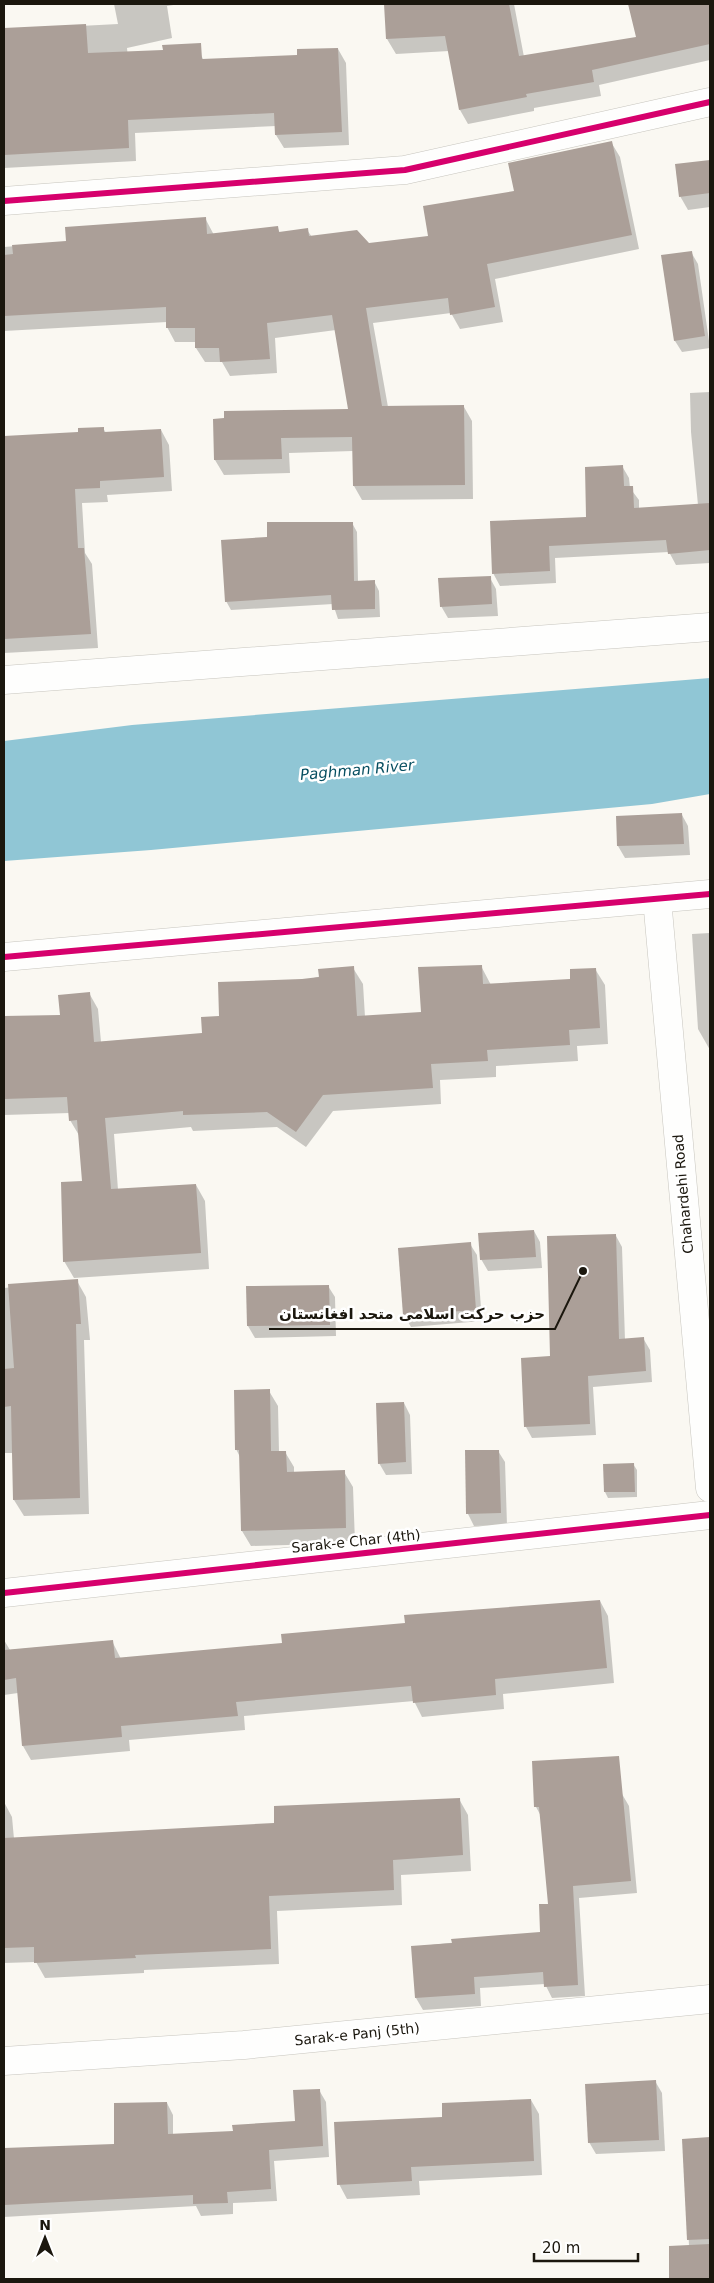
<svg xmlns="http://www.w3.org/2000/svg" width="714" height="2283" font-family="'DejaVu Sans',Cairo,sans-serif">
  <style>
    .water { fill: #90c6d5 }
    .shadow { fill: #0003 }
    .building { fill: #ab9f98 }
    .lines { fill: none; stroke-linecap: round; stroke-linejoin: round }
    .minor-casing { stroke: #c7c5be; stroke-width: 29 }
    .minor { stroke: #fefefd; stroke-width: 28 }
    .cycleway-casing { stroke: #fff; stroke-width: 9 }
    .cycleway { stroke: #d6006c; stroke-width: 6 }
    .labels { text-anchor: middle; stroke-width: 5; stroke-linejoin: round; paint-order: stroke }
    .street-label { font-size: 14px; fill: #1b170e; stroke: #fff }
    .water-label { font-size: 15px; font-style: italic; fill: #064e60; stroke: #fff }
    .leader { fill: none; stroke: #1b170e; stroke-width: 2 }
    .callout-dot { fill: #1b170e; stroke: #fff; stroke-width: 2 }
    .callout-label { font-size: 15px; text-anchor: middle; font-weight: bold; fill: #1b170e; stroke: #fff; stroke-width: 5; stroke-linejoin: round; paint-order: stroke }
  </style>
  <rect width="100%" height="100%" fill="#faf8f2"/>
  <polygon class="water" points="710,678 710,794 652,804 151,850 4,861 4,741 132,725"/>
  <g class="shadow">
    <polygon points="114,4 180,4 167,6 172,38 127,48 128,58 201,55 204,61 298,57 338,49 346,63 349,145 284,148 276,135 276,126 135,133 136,161 4,168 4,30 118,24"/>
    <polygon points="398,4 514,4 524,57 637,38 630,4 710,4 710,60 599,85 601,96 534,108 534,111 468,124 460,110 449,51 396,54 387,39 385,5"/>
    <polygon points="611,142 620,157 639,249 495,279 503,322 460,329 451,313 373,323 388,407 464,407 472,421 473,499 362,500 354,486 353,451 289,453 290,473 224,475 215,460 350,410 336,330 275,338 277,373 230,376 222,362 205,362 196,348 196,342 175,342 167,327 167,322 4,331 4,247 67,242 205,218 214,235 277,227 280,233 307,230 312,237 369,244 429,237"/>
    <polygon points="710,161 710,207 688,210 680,196 676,165"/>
    <polygon points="691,252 698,264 710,348 682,352 675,341"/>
    <polygon points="710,392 710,563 676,565 669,552 555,558 556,583 500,586 493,573 587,518 622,466 629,478 630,488 639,500 639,509 698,505 691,432 690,393"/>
    <polygon points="103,428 106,433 161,430 169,445 172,491 107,495 108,502 82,503 85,553 92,564 98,648 4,653 4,437 79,433"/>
    <polygon points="352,523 357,532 358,582 374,581 379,591 380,617 338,619 333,604 231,610 226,601 268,538"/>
    <polygon points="490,578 496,589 498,616 448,618 441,606"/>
    <polygon points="682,815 688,826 690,855 625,858 618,846 617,818"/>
    <polygon points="710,933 710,1050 698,1029 692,934"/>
    <polygon points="481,966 491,985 572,980 595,969 605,985 608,1044 577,1046 578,1061 496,1066 496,1077 440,1080 441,1104 333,1111 306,1147 277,1127 193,1131 191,1127 114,1134 118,1190 196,1185 205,1201 209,1269 74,1278 64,1261 84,1182 80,1137 70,1120 70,1113 4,1115 4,1017 61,1016 89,993 98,1009 101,1042 203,1034 220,1017 302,981 353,968 363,984 365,1017 423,1013"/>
    <polygon points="534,1231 540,1242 542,1268 488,1271 481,1259"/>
    <polygon points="616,1236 622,1247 625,1340 643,1338 650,1350 652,1382 593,1387 596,1435 532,1438 526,1427 551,1358"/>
    <polygon points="470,1244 477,1255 482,1321 411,1327 404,1315 399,1249"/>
    <polygon points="77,1281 86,1297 90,1340 84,1340 89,1514 24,1516 14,1500 13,1453 4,1453 4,1288"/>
    <polygon points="328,1286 335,1297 336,1336 255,1338 248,1326 248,1288"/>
    <polygon points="269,1391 278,1406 279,1452 285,1452 294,1467 294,1473 344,1472 353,1487 355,1543 251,1546 242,1531 240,1457 236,1449"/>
    <polygon points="404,1403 410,1415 412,1474 386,1475 379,1463"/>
    <polygon points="498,1451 505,1462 507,1525 474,1526 468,1514 466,1452"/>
    <polygon points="633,1464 637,1470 637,1497 608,1498 605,1492 605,1465"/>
    <polygon points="600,1601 608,1616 614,1683 503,1694 504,1709 422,1717 414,1701 244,1716 245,1730 129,1740 130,1751 31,1760 23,1746 18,1693 4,1695 4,1640 10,1650 112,1641 121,1659 283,1644 407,1624"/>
    <polygon points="622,1794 629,1806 637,1893 579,1898 585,1996 552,1998 545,1984 480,1988 481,2006 423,2010 416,1998 412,1947 542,1933 549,1905 541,1816 536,1807"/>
    <polygon points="459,1799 468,1815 471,1871 401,1875 402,1905 277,1911 279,1964 144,1970 144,1973 45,1978 36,1962 4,1963 4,1802 12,1817 14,1839 276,1824"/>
    <polygon points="655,2081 662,2093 665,2151 596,2154 589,2142"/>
    <polygon points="319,2090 326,2102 329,2157 274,2161 277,2201 233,2203 233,2214 201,2216 196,2206 4,2217 4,2149 115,2145 167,2103 173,2115 173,2135 234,2132 296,2122"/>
    <polygon points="531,2100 539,2114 542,2175 419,2181 420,2195 347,2199 339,2184 444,2118"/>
    <polygon points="710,2138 710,2279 671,2279 670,2247 689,2246 684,2140"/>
  </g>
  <g class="building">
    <polygon points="384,4 509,4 519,56 636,37 628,4 710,4 710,44 592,70 594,82 526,94 527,97 459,110 445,36 386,39"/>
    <polygon points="86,24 88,53 163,50 162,45 201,43 202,59 297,55 297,49 338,48 342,132 275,135 274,113 128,120 129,148 4,155 4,28"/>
    <polygon points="612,141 632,235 487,264 495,307 450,315 448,298 366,308 382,406 464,405 465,485 353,486 352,437 281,438 282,459 214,460 213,419 224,418 224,411 348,409 332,315 267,323 270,359 220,362 219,348 195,348 195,328 166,328 166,307 4,316 4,255 13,254 12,245 66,241 65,227 206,217 207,234 278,226 279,232 308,228 309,236 357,230 369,243 428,236 423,206 514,191 508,163"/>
    <polygon points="710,160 710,193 679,197 675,164"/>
    <polygon points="692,251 705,336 674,341 661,255"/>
    <polygon points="104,427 104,432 161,429 164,477 100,481 100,488 75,489 78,548 84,548 91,634 4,639 4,436 78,432 78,428"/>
    <polygon points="623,465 624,486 633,486 634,508 710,503 710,550 668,554 666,540 549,546 550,571 492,574 490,521 586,517 585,467"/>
    <polygon points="267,522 353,522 354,581 375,580 375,609 332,610 331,595 225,602 221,540 267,537"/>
    <polygon points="491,576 492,604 440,607 438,578"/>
    <polygon points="682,813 684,844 617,846 616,816"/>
    <polygon points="482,965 483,984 570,979 570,969 596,968 600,1028 569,1030 570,1045 487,1050 488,1061 431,1064 433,1088 323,1095 296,1132 267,1112 183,1115 183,1111 105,1118 111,1189 196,1184 201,1253 63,1262 61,1182 82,1181 77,1120 69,1121 67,1097 4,1099 4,1016 60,1015 58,995 90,992 94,1042 202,1033 201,1017 219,1016 218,982 302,979 319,977 318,969 354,966 357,1016 421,1012 418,967"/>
    <polygon points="534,1230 536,1257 480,1260 478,1233"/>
    <polygon points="616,1234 619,1339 644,1337 646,1371 588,1376 590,1424 524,1427 521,1358 550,1356 547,1236"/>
    <polygon points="471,1242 476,1310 403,1315 398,1248"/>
    <polygon points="78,1279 81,1324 76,1324 80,1498 13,1500 11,1406 4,1407 4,1369 14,1368 8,1284"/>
    <polygon points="329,1285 330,1325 247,1326 246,1286"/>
    <polygon points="270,1389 271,1451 286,1451 287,1472 345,1470 346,1528 241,1531 239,1450 235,1450 234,1390"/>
    <polygon points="404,1402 406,1462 378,1464 376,1403"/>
    <polygon points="465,1450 499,1450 501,1513 466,1514"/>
    <polygon points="634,1463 635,1492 604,1492 603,1464"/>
    <polygon points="600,1600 607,1668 495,1679 496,1695 413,1703 411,1686 236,1702 238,1716 121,1726 122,1737 22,1746 16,1678 4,1680 4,1650 113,1640 115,1658 282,1643 281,1634 405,1623 404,1615"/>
    <polygon points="619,1756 631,1881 573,1886 578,1985 544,1987 543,1972 474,1977 475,1994 415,1998 411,1946 452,1943 451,1939 540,1932 539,1904 548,1904 539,1807 534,1807 532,1761"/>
    <polygon points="460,1798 463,1855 393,1860 394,1890 269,1896 271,1949 135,1955 136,1958 34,1963 34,1947 4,1948 4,1838 274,1823 274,1806"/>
    <polygon points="656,2080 659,2140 588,2143 585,2084"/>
    <polygon points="320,2089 323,2146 269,2150 271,2189 227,2192 228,2203 193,2204 193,2195 4,2205 4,2148 114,2144 114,2103 167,2102 168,2134 233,2131 232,2125 295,2121 293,2090"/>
    <polygon points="531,2099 534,2161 411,2167 412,2181 337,2185 334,2122 442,2117 442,2103"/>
    <polygon points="710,2137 710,2239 687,2240 682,2139"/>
    <polygon points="710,2244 710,2279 669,2279 669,2246"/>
  </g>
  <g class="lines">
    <defs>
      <g id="minor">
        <polyline points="4,201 405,170 710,102"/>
        <polyline points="4,680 710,627"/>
        <polyline points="657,899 710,1488"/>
        <polyline points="4,957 710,894"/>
        <polyline points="4,1593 710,1515"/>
        <polyline points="4,2061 244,2045 710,1999"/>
      </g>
    </defs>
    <use href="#minor" class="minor-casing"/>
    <use href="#minor" class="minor"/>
    <defs>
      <g id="cycleway">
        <polyline points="4,201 405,170 710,102"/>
        <polyline points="4,957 710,894"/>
        <polyline points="4,1593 710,1515"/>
      </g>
    </defs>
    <use href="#cycleway" class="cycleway-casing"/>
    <use href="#cycleway" class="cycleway"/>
  </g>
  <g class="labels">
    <g class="street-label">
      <text transform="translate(683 1194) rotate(-95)" y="5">Chahardehi Road</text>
      <text transform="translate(356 1541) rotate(-6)" y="5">Sarak-e Char (4th)</text>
      <text transform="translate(357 2034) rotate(-6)" y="5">Sarak-e Panj (5th)</text>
    </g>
    <g class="water-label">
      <text transform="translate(357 770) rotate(-5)" y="5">Paghman River</text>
    </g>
  </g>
  <path class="leader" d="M583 1271L555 1329H269"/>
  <circle class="callout-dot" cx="583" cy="1271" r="5"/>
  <g class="callout-label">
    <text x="412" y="1319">حزب حرکت اسلامی متحد افغانستان</text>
  </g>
  <rect width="714" height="2283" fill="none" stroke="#1b170e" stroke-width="10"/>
  <g transform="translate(45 2238)" stroke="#ffffff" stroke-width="4" paint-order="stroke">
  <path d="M0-4L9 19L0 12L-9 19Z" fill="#1b170e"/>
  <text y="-8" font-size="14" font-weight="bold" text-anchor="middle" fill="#1b170e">N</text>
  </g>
  <path d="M534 2253v8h104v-8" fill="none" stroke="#1b170e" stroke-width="2.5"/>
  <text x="542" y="2253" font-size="15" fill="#1b170e" stroke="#ffffff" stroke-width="4" paint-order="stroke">20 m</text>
</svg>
